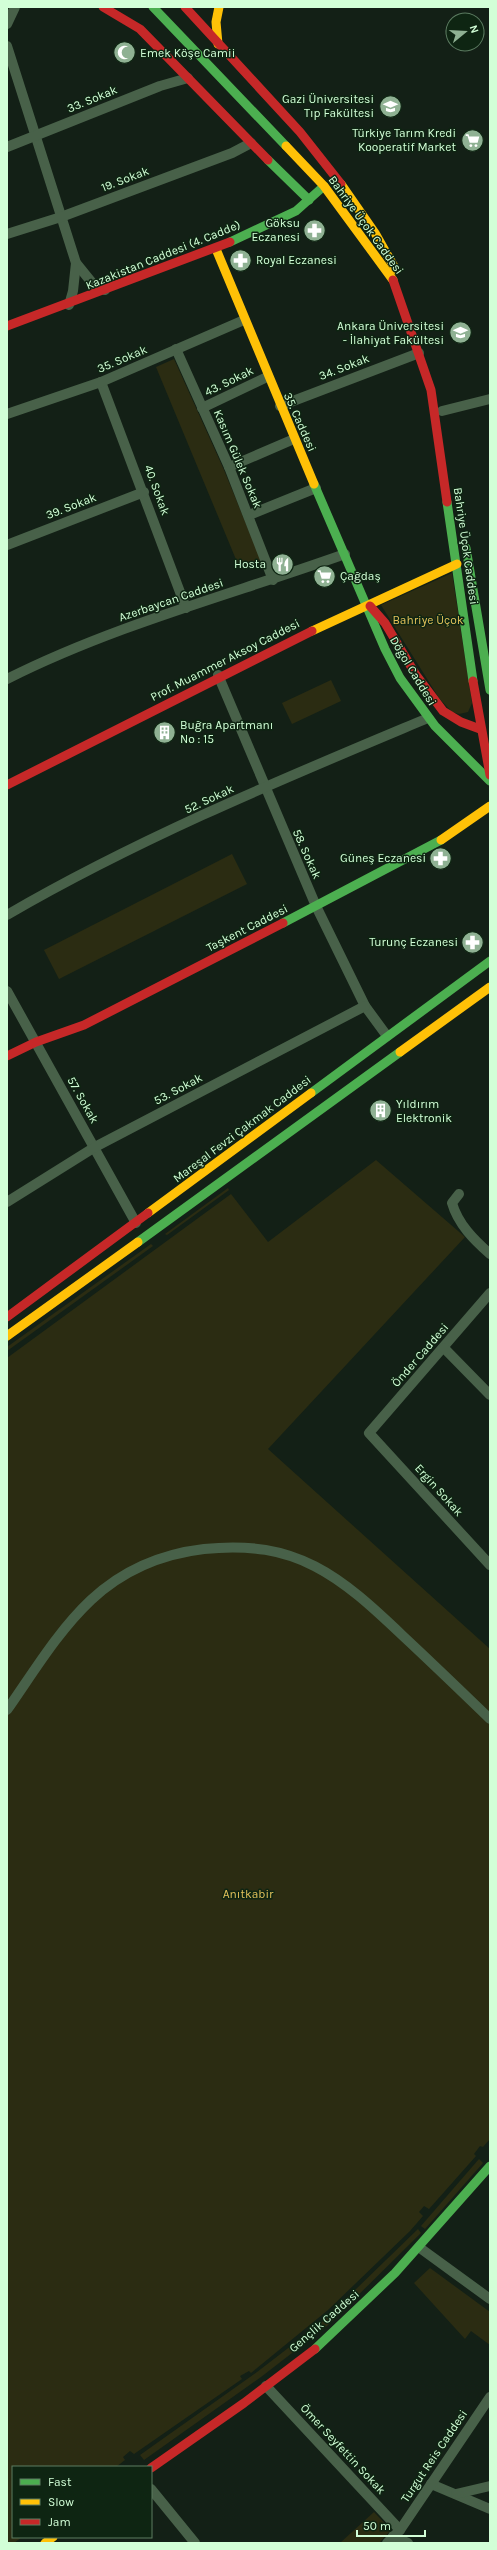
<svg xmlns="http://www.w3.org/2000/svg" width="497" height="2550" font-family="Karla,sans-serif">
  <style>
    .green { fill: #2b2c12 }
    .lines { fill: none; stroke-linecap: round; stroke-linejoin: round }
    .street { stroke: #486149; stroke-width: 10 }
    .fast { stroke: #4caf50; stroke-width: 9 }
    .slow { stroke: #ffc107; stroke-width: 9 }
    .jam { stroke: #c62828; stroke-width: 9 }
    .labels { text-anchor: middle; stroke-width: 3; stroke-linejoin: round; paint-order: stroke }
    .poi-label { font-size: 12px; fill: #d2ffd7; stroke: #0e2512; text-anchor: end }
    .street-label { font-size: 12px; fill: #d2ffd7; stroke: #0e2512 }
    .park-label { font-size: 12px; fill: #e3c15a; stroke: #0e2512 }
  </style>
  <rect width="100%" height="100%" fill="#132016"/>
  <g class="green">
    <polygon points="174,359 224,470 262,563 240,569 156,367"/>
    <polygon points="452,573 472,703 468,712 459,714 452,712 439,698 381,605"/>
    <polygon points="331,680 341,701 292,724 282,703"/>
    <polygon points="232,854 247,884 59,979 44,950"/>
    <polygon points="376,1160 465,1237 268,1449 490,1649 490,2139 483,2147 480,2146 474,2154 476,2156 429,2209 424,2206 419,2212 423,2216 410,2231 328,2310 251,2373 249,2371 240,2376 242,2379 134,2454 130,2451 123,2457 125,2460 116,2467 13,2467 13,2537 22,2537 14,2543 7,2543 7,1358 231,1194 268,1242"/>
    <polygon points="228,1188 229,1190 167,1235 165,1234"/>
    <polygon points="151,1244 153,1246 7,1351 7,1347"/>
    <polygon points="479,2159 483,2163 425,2229 421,2226"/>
    <polygon points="418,2229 421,2233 327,2326 261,2377 144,2460 140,2455 257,2372 322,2322"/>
    <polygon points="430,2268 490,2312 490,2345 471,2331 465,2339 414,2283"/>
    <polygon points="374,2512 391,2530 379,2543 340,2543"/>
  </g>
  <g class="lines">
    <g class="street">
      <polyline points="7,24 15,7"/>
      <polyline points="7,46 76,263 93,284 105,290"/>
      <polyline points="7,147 160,86 188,78"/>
      <polyline points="7,234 61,217 232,153 251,143"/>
      <polyline points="69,305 73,291 76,263"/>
      <polyline points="176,349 229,467 273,580"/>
      <polyline points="101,382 186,608"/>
      <polyline points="280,406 419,353"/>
      <polyline points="202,408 267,377"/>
      <polyline points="442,411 490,399"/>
      <polyline points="7,414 101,382 244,320"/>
      <polyline points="229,467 294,439"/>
      <polyline points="249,515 316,488"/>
      <polyline points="7,545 144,492"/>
      <polyline points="218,675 316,906 365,1006 387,1036"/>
      <path d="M7,679c107,-54 226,-85 338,-125"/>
      <path d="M7,915c134,-78 278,-137 421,-197"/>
      <polyline points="7,991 136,1223"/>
      <path d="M459,1194l-7,9c6,21 22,37 38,51"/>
      <polyline points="7,1202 95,1147 365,1006"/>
      <polyline points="490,1293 369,1433 490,1565"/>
      <polyline points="444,1348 490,1395"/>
      <path d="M7,1710c26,-37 51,-79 84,-110 31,-29 70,-46 113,-51 93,-10 136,27 199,87 29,27 58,55 87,83"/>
      <polyline points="420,2248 490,2299"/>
      <polyline points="266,2386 400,2530"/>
      <polyline points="431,2484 490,2509"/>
      <polyline points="151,2489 195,2543"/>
      <polyline points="456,2494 490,2486"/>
      <polyline points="393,2536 408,2543"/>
      <polyline points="387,2543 400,2530 490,2397"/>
    </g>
    <g class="fast">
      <polyline points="153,7 286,146"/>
      <polyline points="268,160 309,200"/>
      <polyline points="230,242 296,211 324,186"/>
      <polyline points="314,484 385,649 400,678 435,726 490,781"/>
      <polyline points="447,502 473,681"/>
      <polyline points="466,548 490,690"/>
      <polyline points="283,923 441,840"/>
      <polyline points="311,1093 490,961"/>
      <polyline points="138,1242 400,1052"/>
      <polyline points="315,2349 395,2273 490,2166"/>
    </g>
    <g class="slow">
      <polyline points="218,44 216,22 219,7"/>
      <polyline points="286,146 324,186 393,280"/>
      <polyline points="341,184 375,233 396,270"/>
      <polyline points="216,249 314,484"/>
      <polyline points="312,631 457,564"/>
      <polyline points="441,840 490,806"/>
      <polyline points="400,1052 490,987"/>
      <polyline points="148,1213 311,1093"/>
      <polyline points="7,1336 138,1242"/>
      <polyline points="45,2543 53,2537"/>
    </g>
    <g class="jam">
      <polyline points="103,7 140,29 268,160"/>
      <polyline points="185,7 300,132 341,184"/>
      <polyline points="393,280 431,390 447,502"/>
      <polyline points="7,326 230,242"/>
      <polyline points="370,606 385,623 416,675 443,711 461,722 480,729"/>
      <polyline points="473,681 490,775"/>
      <polyline points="7,785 312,631"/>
      <polyline points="7,1056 36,1042 84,1025 283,923"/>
      <polyline points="7,1317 148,1213"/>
      <polyline points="151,2468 244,2403 315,2349"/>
    </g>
  </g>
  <defs>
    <symbol id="mosque-disc" viewBox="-11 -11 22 22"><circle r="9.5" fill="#8fb193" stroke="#0e2512"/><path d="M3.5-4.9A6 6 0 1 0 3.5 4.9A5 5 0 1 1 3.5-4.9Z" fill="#fff"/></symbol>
    <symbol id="university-disc" viewBox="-11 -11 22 22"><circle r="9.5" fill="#8fb193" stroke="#0e2512"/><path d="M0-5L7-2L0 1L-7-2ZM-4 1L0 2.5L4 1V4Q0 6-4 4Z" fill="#fff"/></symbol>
    <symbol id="supermarket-disc" viewBox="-11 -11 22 22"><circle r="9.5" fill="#8fb193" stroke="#0e2512"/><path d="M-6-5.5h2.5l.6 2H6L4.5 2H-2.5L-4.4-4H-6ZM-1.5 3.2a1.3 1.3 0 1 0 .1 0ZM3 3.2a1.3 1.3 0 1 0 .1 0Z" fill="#fff"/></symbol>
    <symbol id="pharmacy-disc" viewBox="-11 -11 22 22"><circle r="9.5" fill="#8fb193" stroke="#0e2512"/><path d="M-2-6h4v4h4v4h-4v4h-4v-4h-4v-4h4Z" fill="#fff"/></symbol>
    <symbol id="restaurant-disc" viewBox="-11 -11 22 22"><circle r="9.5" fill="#8fb193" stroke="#0e2512"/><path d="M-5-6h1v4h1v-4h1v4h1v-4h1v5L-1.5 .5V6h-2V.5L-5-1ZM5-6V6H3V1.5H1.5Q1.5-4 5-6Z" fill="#fff"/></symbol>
    <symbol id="building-disc" viewBox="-11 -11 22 22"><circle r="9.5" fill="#8fb193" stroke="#0e2512"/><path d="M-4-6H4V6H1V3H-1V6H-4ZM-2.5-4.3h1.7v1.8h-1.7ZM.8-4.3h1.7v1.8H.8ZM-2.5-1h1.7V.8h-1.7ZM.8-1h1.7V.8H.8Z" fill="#fff"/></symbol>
  </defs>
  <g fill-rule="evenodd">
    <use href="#mosque-disc" x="112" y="40" width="25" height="25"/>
    <use href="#university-disc" x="378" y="94" width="25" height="25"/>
    <use href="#supermarket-disc" x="460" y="128" width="25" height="25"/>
    <use href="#pharmacy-disc" x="302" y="218" width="25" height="25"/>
    <use href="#pharmacy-disc" x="228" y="248" width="25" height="25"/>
    <use href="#university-disc" x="448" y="320" width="25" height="25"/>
    <use href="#restaurant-disc" x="270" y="552" width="25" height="25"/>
    <use href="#supermarket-disc" x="312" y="564" width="25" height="25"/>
    <use href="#building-disc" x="152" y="720" width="25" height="25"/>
    <use href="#pharmacy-disc" x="428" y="846" width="25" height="25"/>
    <use href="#pharmacy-disc" x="460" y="930" width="25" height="25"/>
    <use href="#building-disc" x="368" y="1098" width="25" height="25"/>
  </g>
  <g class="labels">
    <g class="poi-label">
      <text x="140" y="57" text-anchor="start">Emek Köşe Camii</text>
      <text x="374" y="103">Gazi Üniversitesi<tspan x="374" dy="14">Tıp Fakültesi</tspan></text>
      <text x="456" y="137">Türkiye Tarım Kredi<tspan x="456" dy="14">Kooperatif Market</tspan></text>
      <text x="300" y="227">Göksu<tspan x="300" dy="14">Eczanesi</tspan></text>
      <text x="256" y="264" text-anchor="start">Royal Eczanesi</text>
      <text x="444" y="330">Ankara Üniversitesi<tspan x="444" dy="14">- İlahiyat Fakültesi</tspan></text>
      <text x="266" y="568">Hosta</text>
      <text x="340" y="580" text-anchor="start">Çağdaş</text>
      <text x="180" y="729" text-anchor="start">Buğra Apartmanı<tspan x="180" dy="14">No : 15</tspan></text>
      <text x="426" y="862">Güneş Eczanesi</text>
      <text x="458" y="946">Turunç Eczanesi</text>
      <text x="396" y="1108" text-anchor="start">Yıldırım<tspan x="396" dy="14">Elektronik</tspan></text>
    </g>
    <g class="street-label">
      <text transform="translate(92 99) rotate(-22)" y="4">33. Sokak</text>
      <text transform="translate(125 179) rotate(-21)" y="4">19. Sokak</text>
      <text transform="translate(366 225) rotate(54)" y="4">Bahriye Üçok Caddesi</text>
      <text transform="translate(163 255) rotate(-22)" y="4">Kazakistan Caddesi (4. Cadde)</text>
      <text transform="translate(122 359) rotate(-23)" y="4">35. Sokak</text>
      <text transform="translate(344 367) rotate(-21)" y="4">34. Sokak</text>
      <text transform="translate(229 381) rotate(-26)" y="4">43. Sokak</text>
      <text transform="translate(300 422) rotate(66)" y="4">35. Caddesi</text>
      <text transform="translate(238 459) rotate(67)" y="4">Kasım Gülek Sokak</text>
      <text transform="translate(157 490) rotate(70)" y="4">40. Sokak</text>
      <text transform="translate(71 506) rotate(-21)" y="4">39. Sokak</text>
      <text transform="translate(466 546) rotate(82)" y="4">Bahriye Üçok Caddesi</text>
      <text transform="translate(171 600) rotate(-19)" y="4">Azerbaycan Caddesi</text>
      <text transform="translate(225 660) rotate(-27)" y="4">Prof. Muammer Aksoy Caddesi</text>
      <text transform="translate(413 671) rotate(59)" y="4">Dögol Caddesi</text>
      <text transform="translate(209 799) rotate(-25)" y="4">52. Sokak</text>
      <text transform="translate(307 854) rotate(66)" y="4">58. Sokak</text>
      <text transform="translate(247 928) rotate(-27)" y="4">Taşkent Caddesi</text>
      <text transform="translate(178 1089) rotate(-28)" y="4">53. Sokak</text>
      <text transform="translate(83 1100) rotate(61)" y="4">57. Sokak</text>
      <text transform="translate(242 1129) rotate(-37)" y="4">Mareşal Fevzi Çakmak Caddesi</text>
      <text transform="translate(420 1355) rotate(-49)" y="4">Önder Caddesi</text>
      <text transform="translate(439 1490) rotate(48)" y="4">Ergin Sokak</text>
      <text transform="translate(324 2321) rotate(-41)" y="4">Gençlik Caddesi</text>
      <text transform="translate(343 2449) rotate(47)" y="4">Ömer Seyfettin Sokak</text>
      <text transform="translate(434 2456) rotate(-56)" y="4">Turgut Reis Caddesi</text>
    </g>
    <g class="park-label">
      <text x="428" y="624">Bahriye Üçok</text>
      <text x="248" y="1898">Anıtkabir</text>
    </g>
  </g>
  <rect width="497" height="2550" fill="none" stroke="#d2ffd7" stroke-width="16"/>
  <rect x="12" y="2466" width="140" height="72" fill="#0e2512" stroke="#5c7c61"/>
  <rect x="20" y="2479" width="20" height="6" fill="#4caf50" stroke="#5c7c61"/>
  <text x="48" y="2486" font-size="12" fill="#d2ffd7">Fast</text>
  <rect x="20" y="2499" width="20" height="6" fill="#ffc107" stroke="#5c7c61"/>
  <text x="48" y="2506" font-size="12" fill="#d2ffd7">Slow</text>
  <rect x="20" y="2519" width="20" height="6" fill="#c62828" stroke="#5c7c61"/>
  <text x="48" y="2526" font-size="12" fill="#d2ffd7">Jam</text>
  <g transform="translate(465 32) rotate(72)"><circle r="19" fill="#0e2512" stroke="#5c7c61"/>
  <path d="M0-3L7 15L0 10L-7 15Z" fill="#8fb193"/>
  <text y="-6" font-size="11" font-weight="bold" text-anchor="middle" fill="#d2ffd7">N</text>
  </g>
  <path d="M357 2530v6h68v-6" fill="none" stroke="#d2ffd7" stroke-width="2"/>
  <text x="363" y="2530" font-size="12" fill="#d2ffd7" stroke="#0e2512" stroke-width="3" paint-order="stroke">50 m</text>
</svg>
